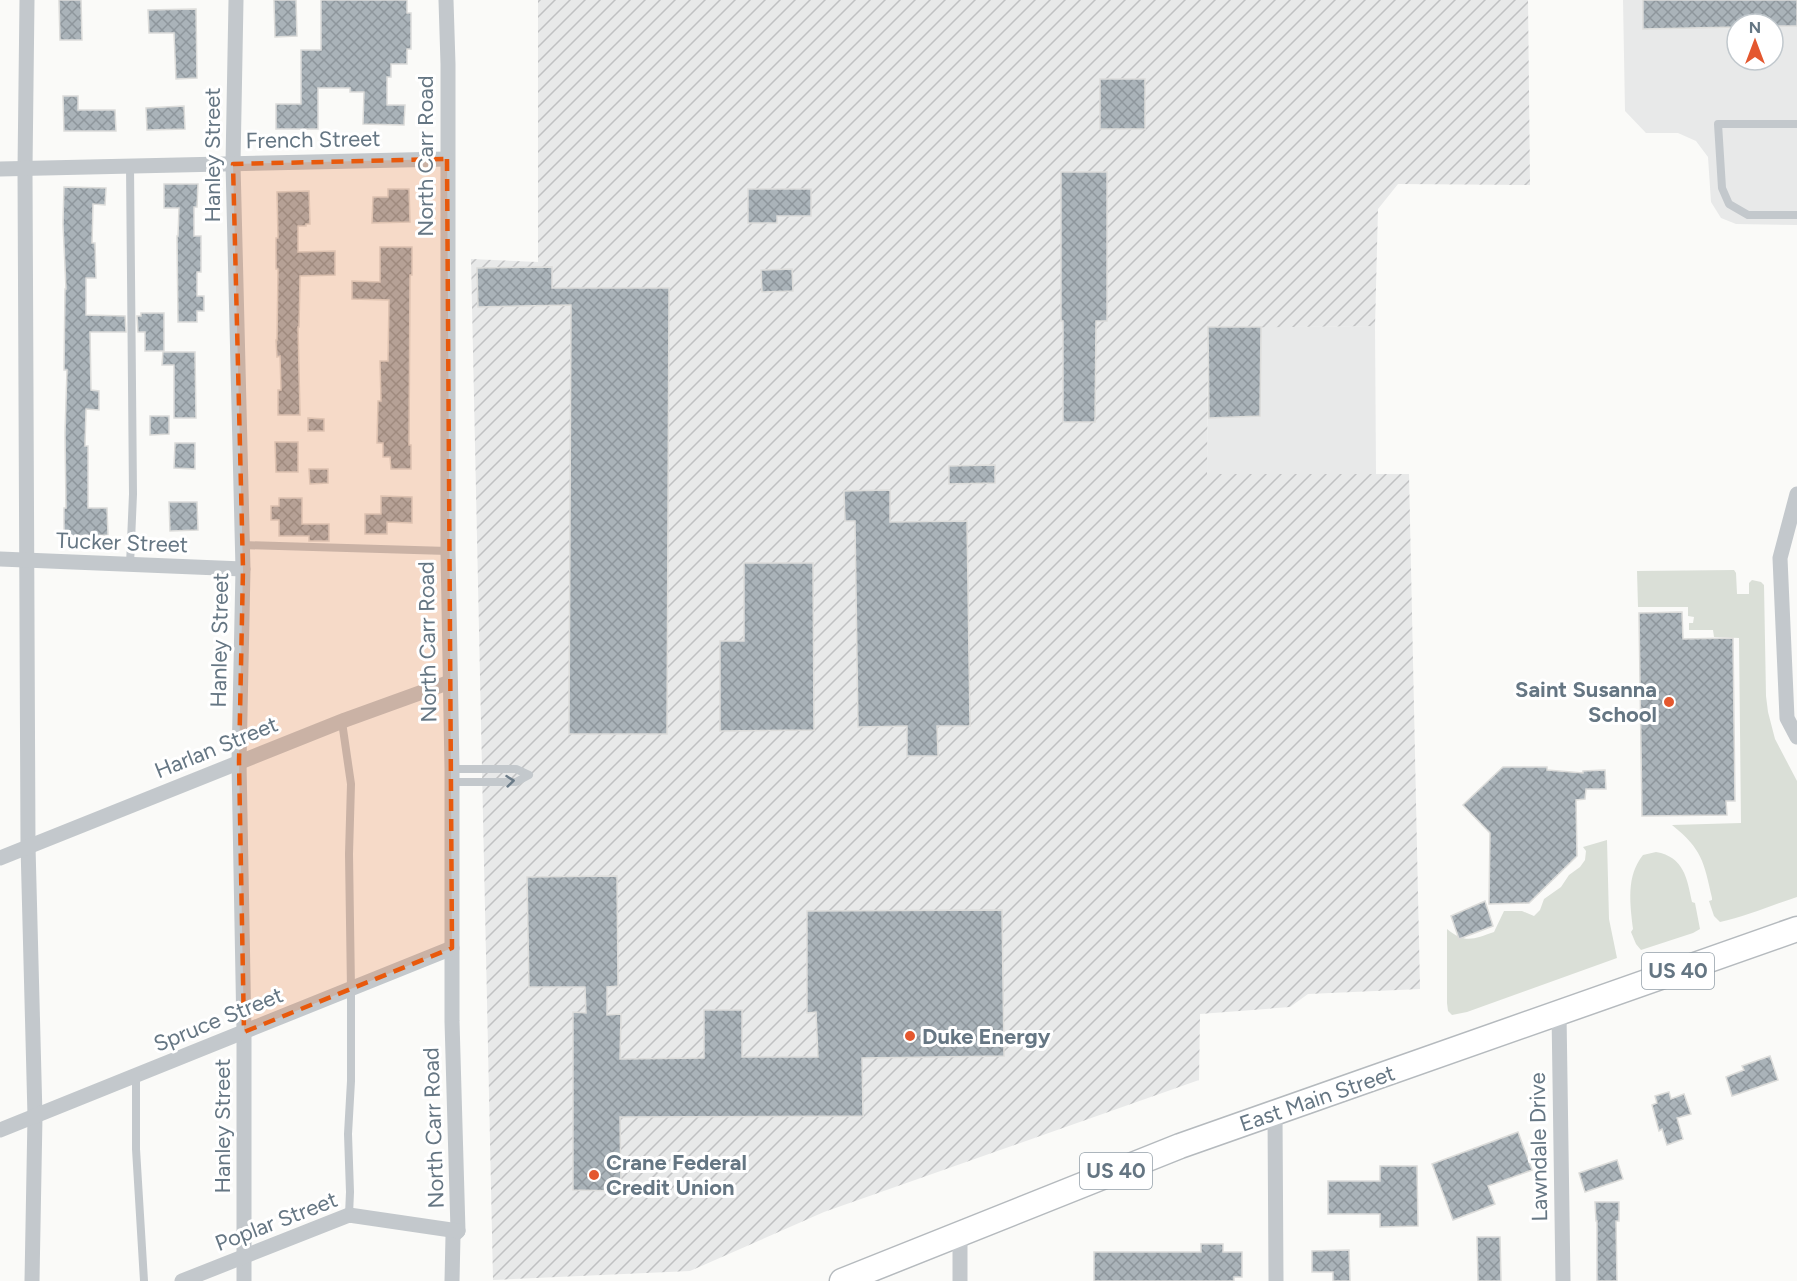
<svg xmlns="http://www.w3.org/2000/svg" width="1797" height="1281" font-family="Figtree,sans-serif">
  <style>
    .built { fill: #e8e9e9; fill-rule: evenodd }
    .industrial { fill: url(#industrial-furrows) }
    .green { fill: #dadfd7 }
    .building { fill: url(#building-cross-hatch); stroke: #dcdcda; stroke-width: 1.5 }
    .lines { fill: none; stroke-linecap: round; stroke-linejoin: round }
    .primary-casing { stroke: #b5babe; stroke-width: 27 }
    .service { stroke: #c3c8cc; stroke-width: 8 }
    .minor { stroke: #c3c8cc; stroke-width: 15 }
    .primary { stroke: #fff; stroke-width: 24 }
    .oneway { stroke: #6a7a87 }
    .marked { fill: #e8590c; fill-opacity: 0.2; stroke: #e8590c; stroke-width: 4.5; stroke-dasharray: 12 8; stroke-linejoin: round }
    .poi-dot { fill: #e4572e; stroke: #fff; stroke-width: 2 }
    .labels { text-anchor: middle; stroke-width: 6; stroke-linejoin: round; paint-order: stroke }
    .shield { fill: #fff; stroke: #939fa8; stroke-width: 1.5 }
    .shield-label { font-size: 21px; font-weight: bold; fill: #657683 }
    .street-label { font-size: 22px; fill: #657683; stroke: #fff }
    .poi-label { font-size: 22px; font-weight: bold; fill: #657683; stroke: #fff; text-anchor: start }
  </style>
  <defs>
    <pattern id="industrial-furrows" width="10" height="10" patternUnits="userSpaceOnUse" patternTransform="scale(1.5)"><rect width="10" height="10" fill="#e8e9e9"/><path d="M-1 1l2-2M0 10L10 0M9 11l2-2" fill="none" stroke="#c0c1c2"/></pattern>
    <pattern id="building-cross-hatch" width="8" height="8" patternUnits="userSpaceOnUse" patternTransform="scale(1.5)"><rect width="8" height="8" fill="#aab3b9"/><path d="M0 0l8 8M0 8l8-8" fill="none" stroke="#8e969c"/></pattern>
  </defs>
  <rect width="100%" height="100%" fill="#fafaf8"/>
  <g class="built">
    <path d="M1623,0h174v225l-61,-1 -15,-6 -10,-16 -3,-45 -12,-16 -18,-8h-32l-21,-22zM1737,24h36v36h-36z"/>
    <polygon points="1375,326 1376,474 1207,474 1208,327"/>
  </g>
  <polygon class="industrial" points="538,0 1528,0 1530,185 1398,184 1378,209 1375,326 1208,328 1207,474 1409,474 1420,989 1308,994 1290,1007 1200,1014 1199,1080 824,1212 690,1271 493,1280 471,259 538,262"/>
  <g class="green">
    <path d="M1734,570l2,3 1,21h12v-11l3,-3 9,2 3,3 2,111 2,16 7,27 22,42v116c-25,8 -52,20 -77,25l-6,-6 -5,-15 3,-1v-2c-8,-36 -10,-49 -40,-73l69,-2 -2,-185 -25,-1 -1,-7h-24v-7h4l1,-6 -6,-1v-9h-50l-1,-36z"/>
    <path d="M1607,840l2,79 8,39 -150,54 -15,3 -4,-4 -1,-8v-74c18,15 27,10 47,3l10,-21h18l12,5 6,-6 4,-11 17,-12 8,-12 11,-8 5,-7 1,-9 -3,-4z"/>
    <path d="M1656,852c28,5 31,26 36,50l3,1 5,26 -7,4 -52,17 -5,-6 -5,-12 2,-3c-3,-26 -7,-53 10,-74z"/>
  </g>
  <g class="building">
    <polygon points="59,0 81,0 82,40 60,40"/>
    <polygon points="274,0 296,0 297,36 275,37"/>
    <polygon points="321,0 407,0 407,13 411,13 411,49 407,49 407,64 391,64 391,77 387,77 387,105 405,105 404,125 363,124 364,92 350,92 350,88 318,88 318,129 276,129 276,104 301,104 301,50 321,50"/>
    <polygon points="1643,0 1797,0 1797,26 1773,26 1773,24 1737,24 1737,27 1643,29"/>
    <polygon points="196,9 197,78 176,79 174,33 149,33 148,10"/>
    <rect x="1100" y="79" width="45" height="50"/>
    <polygon points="63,96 78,96 78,110 115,110 116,131 64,131"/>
    <polygon points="184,106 185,129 147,130 146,108"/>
    <polygon points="1061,172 1107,172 1107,321 1096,321 1095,422 1063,422 1063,321 1061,321"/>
    <polygon points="164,184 198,184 197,207 194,207 194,236 201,236 201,272 197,272 197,296 204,296 204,311 197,311 197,322 178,322 177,236 178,236 179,208 164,208"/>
    <polygon points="64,187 106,188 105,205 93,204 92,243 95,243 96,278 86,278 86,315 125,316 126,332 90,332 91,390 99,391 99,410 86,409 85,446 88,446 88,508 107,508 108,535 64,536 64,508 66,508 65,433 67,370 64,370 65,289 66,289 63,224"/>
    <polygon points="388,189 409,189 410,222 372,223 373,197 388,197"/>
    <polygon points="748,189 811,189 811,216 777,216 777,223 748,223"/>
    <polygon points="309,191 310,224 306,224 306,226 298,226 298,252 335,251 335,275 300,276 299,327 298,327 300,415 278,415 278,390 281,390 280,356 277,357 276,340 277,340 278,269 276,269 276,238 278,238 277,192"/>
    <polygon points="380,247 412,247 412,275 410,275 409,445 411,445 411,469 391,469 390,457 383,457 383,443 377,443 378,401 381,401 380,361 388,361 389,300 352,299 352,281 380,282"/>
    <polygon points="552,267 552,288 669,288 667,734 569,734 571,305 478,307 477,268"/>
    <polygon points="792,269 793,291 762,292 761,270"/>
    <polygon points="141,313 164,313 164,351 145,351 145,332 138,332 137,316 141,316"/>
    <polygon points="1208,327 1261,327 1260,416 1209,418"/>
    <polygon points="163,352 195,352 196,418 174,418 174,365 162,365"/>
    <polygon points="150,416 169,416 169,434 150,435"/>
    <polygon points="308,418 324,419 324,431 308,431"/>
    <polygon points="275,442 298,442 298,472 276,472"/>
    <polygon points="175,443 195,443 195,469 174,468"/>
    <polygon points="995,465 995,483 949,484 949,466"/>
    <polygon points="309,469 328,469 328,483 310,484"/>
    <polygon points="890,490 890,522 967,521 970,726 937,726 938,756 907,756 907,726 858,727 855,521 845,521 844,491"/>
    <polygon points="381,496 412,497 412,523 387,522 387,534 365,534 365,514 381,514"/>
    <polygon points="279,498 302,498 302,524 329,524 329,541 309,541 309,536 279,536 279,520 271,520 271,506 279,506"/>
    <polygon points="169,502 197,502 198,530 170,531"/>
    <polygon points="744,563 813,563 814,730 720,731 720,641 744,641"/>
    <polygon points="1682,612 1683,639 1733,638 1735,801 1726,801 1727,815 1642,816 1639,613"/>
    <polygon points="1503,767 1547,767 1547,770 1583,773 1583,771 1605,770 1606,789 1586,789 1585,799 1576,800 1577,856 1529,903 1489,904 1490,833 1463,805"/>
    <polygon points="617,876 618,986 607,987 607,1015 621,1014 620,1059 704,1058 704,1010 742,1010 742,1057 818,1057 816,1012 807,1013 807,911 1002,910 1004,1056 862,1058 863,1116 620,1117 621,1191 573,1190 573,1012 586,1013 585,987 529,987 527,877"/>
    <polygon points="1485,901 1493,926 1459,939 1451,916"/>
    <polygon points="1770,1056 1778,1080 1732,1096 1726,1077 1744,1070 1742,1066"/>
    <polygon points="1669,1092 1671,1099 1684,1094 1691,1114 1677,1118 1683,1139 1667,1145 1662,1129 1659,1131 1652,1105 1657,1103 1655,1096"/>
    <polygon points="1518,1132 1532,1170 1488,1186 1495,1204 1453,1220 1432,1164"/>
    <polygon points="1617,1160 1623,1179 1585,1192 1579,1173"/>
    <polygon points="1380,1166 1417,1166 1418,1226 1380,1227 1380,1214 1328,1214 1328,1181 1380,1181"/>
    <polygon points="1595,1202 1619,1202 1619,1221 1616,1221 1617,1281 1597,1281 1597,1221 1596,1221"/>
    <polygon points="1477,1237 1500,1237 1501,1281 1478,1281"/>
    <polygon points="1201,1244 1223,1244 1223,1252 1242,1252 1242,1277 1234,1277 1234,1281 1094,1281 1094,1252 1201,1252"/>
    <polygon points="1349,1250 1350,1281 1333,1281 1333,1272 1312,1272 1312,1251"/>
  </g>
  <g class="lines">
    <defs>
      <polyline id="primary" points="842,1281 1180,1146 1797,929"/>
    </defs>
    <use href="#primary" class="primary-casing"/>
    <g class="service">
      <polyline points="1797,124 1718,124 1722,188 1729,204 1748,215 1797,215"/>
      <polyline points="130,166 133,494 130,565"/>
      <polyline points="242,545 448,551"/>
      <polyline points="342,722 351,784 349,854 351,989 351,1081 348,1134 350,1192 349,1215"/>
      <polyline points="452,769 516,769 529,775 516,782 452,782"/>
      <polyline points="136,1076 136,1149 144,1281"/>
    </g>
    <g class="minor">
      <polyline points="27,0 25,169 28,846 35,1116 32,1281"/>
      <polyline points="236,0 233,164 243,569 239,762 244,1032 244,1281"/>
      <polyline points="446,0 448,64 448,551 452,769 452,1021 458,1231 453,1236 452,1281"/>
      <polyline points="0,169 447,159"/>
      <polyline points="1797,494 1780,558 1787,718 1797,737"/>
      <polyline points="0,559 243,569"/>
      <polyline points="0,858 345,720 450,682"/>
      <polyline points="1559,1013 1563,1281"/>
      <polyline points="1275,1113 1276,1281"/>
      <polyline points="0,1130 452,948"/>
      <polyline points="960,1234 960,1281"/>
      <polyline points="182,1281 349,1215 458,1231"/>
    </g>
    <use href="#primary" class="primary"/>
  </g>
  <defs><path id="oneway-chevron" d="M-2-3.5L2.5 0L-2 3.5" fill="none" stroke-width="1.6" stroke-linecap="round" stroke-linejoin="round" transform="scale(1.5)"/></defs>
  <use class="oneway" href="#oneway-chevron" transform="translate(510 781) rotate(-6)"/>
  <path class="marked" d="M447,159l5,789 -208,84 -5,-270 4,-193 -10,-405z"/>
  <g class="poi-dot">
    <circle cx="1669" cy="702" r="6"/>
    <circle cx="910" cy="1036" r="6"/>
    <circle cx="594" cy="1175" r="6"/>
  </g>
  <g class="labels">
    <g class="shield">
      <rect x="1642" y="953" width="72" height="36" rx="4.5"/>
      <rect x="1080" y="1153" width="72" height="36" rx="4.5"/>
    </g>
    <g class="shield-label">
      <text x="1678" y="978">US 40</text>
      <text x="1116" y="1178">US 40</text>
    </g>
    <g class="street-label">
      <text transform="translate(313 139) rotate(-1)" y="8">French Street</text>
      <text transform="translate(212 155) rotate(-90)" y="8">Hanley Street</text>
      <text transform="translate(425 156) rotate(-90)" y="8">North Carr Road</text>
      <text transform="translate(122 542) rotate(2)" y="8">Tucker Street</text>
      <text transform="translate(219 640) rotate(-89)" y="8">Hanley Street</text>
      <text transform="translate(427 642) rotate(-91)" y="8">North Carr Road</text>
      <text transform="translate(216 747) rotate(-22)" y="8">Harlan Street</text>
      <text transform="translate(218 1019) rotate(-22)" y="8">Spruce Street</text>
      <text transform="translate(1317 1098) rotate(-19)" y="8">East Main Street</text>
      <text transform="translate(222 1126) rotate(-90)" y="8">Hanley Street</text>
      <text transform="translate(433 1128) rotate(-92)" y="8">North Carr Road</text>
      <text transform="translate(1538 1147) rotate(-91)" y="8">Lawndale Drive</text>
      <text transform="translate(276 1221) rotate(-21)" y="8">Poplar Street</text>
    </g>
    <g class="poi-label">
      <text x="1657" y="697" text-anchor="end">Saint Susanna<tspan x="1657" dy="25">School</tspan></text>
      <text x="922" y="1044">Duke Energy</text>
      <text x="606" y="1170">Crane Federal<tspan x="606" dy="25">Credit Union</tspan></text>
    </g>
  </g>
  <g transform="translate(1755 42)"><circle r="28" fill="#ffffff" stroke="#c1c8cd" stroke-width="1.5"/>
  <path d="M0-4.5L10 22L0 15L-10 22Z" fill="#e4572e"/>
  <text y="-9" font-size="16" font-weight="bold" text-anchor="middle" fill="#657683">N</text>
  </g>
</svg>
